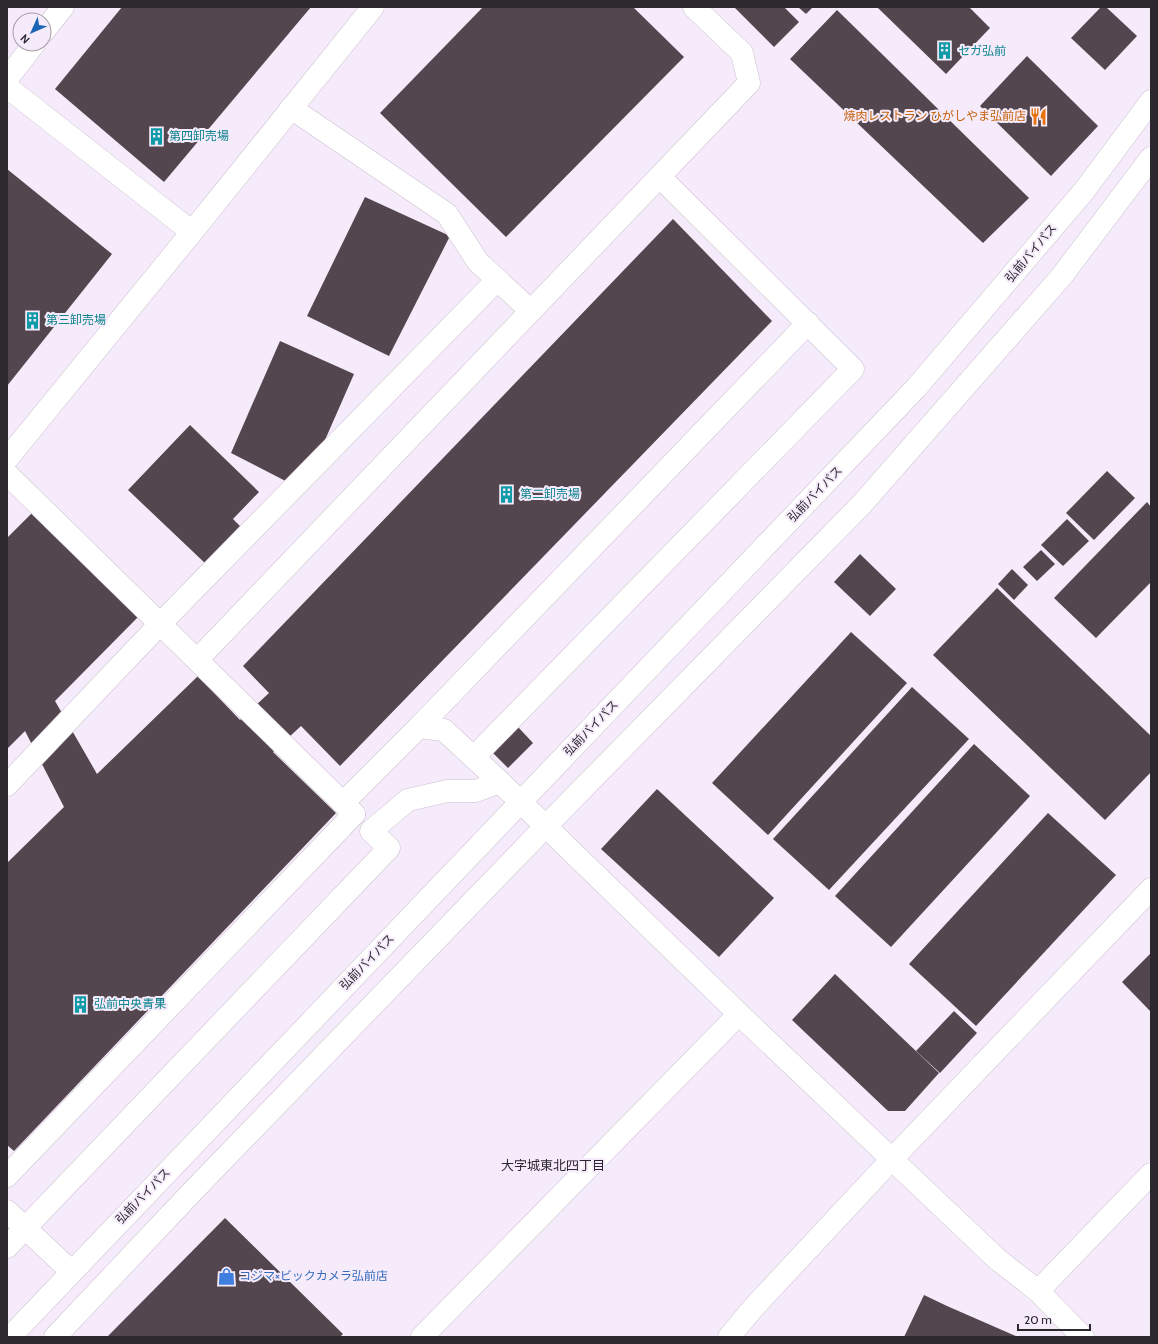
<svg xmlns="http://www.w3.org/2000/svg" width="1158" height="1344" font-family="Cabin,'Noto Sans JP',sans-serif">
  <style>
    .building { fill: #54464e }
    .lines { fill: none; stroke-linecap: round; stroke-linejoin: round }
    .minor-casing { stroke: #cbc1cf; stroke-width: 23 }
    .highway-casing { stroke: #cbc1cf; stroke-width: 23 }
    .minor { stroke: #fff; stroke-width: 22 }
    .highway { stroke: #fff; stroke-width: 22 }
    .labels { text-anchor: middle; stroke-width: 4; stroke-linejoin: round; paint-order: stroke }
    .culture-label { font-size: 12px; fill: #0d838f; stroke: #f6ebfa; text-anchor: start }
    .food-label { font-size: 12px; fill: #c56008; stroke: #f6ebfa; text-anchor: end }
    .street-label { font-size: 12px; fill: #2c282e; stroke: #f6ebfa }
    .shop-label { font-size: 12px; fill: #366cbe; stroke: #f6ebfa; text-anchor: start }
    .neighbourhood-label { font-size: 13px; fill: #2f2732; stroke: #f6ebfa }
  </style>
  <rect width="100%" height="100%" fill="#f6ebfa"/>
  <g class="building">
    <polygon points="122,7 311,7 164,182 55,89"/>
    <polygon points="483,7 633,7 684,57 506,237 380,113"/>
    <polygon points="734,7 784,7 799,22 774,47"/>
    <polygon points="798,7 813,7 806,14"/>
    <polygon points="879,7 969,7 990,28 946,74 878,8"/>
    <polygon points="1101,7 1106,7 1137,36 1105,70 1071,38"/>
    <polygon points="837,10 1029,198 983,243 790,59"/>
    <polygon points="1027,56 1098,126 1051,176 980,106"/>
    <polygon points="7,169 112,254 7,386"/>
    <polygon points="365,197 450,236 389,356 307,316"/>
    <polygon points="673,219 772,321 340,766 301,726 273,752 336,813 14,1151 7,1145 7,863 64,807 25,731 7,749 7,538 32,513 138,617 55,701 97,774 198,676 240,720 269,693 243,666"/>
    <polygon points="280,341 354,374 303,490 231,453"/>
    <polygon points="190,425 259,492 233,519 242,528 207,565 128,490"/>
    <polygon points="1107,471 1135,498 1094,540 1066,513"/>
    <polygon points="1147,502 1151,507 1151,582 1096,638 1054,598"/>
    <polygon points="1067,519 1089,541 1063,566 1041,545"/>
    <polygon points="1041,550 1055,564 1037,581 1023,567"/>
    <polygon points="860,554 896,589 870,616 834,582"/>
    <polygon points="1012,569 1028,585 1014,600 998,584"/>
    <polygon points="997,588 1151,736 1151,772 1105,820 933,655"/>
    <polygon points="851,632 907,683 768,835 712,783"/>
    <polygon points="912,687 969,739 829,890 773,839"/>
    <polygon points="518,727 533,743 508,768 492,752"/>
    <polygon points="974,744 1030,796 891,947 835,896"/>
    <polygon points="657,789 774,898 719,957 601,849"/>
    <polygon points="1048,813 1116,875 976,1026 909,964"/>
    <polygon points="1151,953 1151,1012 1122,982"/>
    <polygon points="835,974 939,1073 905,1111 888,1111 792,1020"/>
    <polygon points="954,1011 977,1033 940,1073 916,1051"/>
    <polygon points="225,1218 343,1334 340,1337 107,1337"/>
    <polygon points="924,1295 947,1306 1018,1337 904,1337"/>
  </g>
  <g class="lines">
    <defs>
      <g id="minor">
        <polyline points="44,31 63,7"/>
        <polyline points="7,79 34,44"/>
        <polyline points="7,87 192,232 7,459"/>
        <polyline points="291,108 447,214 478,262 531,311"/>
        <polyline points="192,232 373,7"/>
        <polyline points="7,474 343,803"/>
        <polyline points="197,660 749,83 742,53 694,7"/>
        <polyline points="419,727 808,323"/>
        <polyline points="474,757 853,369 660,177"/>
        <polyline points="7,785 160,624 497,280"/>
        <polyline points="354,814 343,803 419,727 444,730 500,782"/>
        <polyline points="7,1176 354,814"/>
        <polyline points="7,1211 72,1272"/>
        <polyline points="7,1247 389,848 371,831 408,800 447,791 476,791 500,782 739,1014 997,1259 1038,1291 1083,1337"/>
        <polyline points="1038,1291 1151,1174"/>
        <polyline points="422,1337 739,1014"/>
        <polyline points="729,1337 754,1307 893,1158 1151,889"/>
      </g>
      <g id="highway">
        <polyline points="10,1337 916,388 1084,191 1151,101"/>
        <polyline points="55,1337 191,1193 546,826 862,504 1061,277 1151,158"/>
      </g>
    </defs>
    <use href="#minor" class="minor-casing"/>
    <use href="#highway" class="highway-casing"/>
    <use href="#minor" class="minor"/>
    <use href="#highway" class="highway"/>
  </g>
  <defs>
    <symbol id="building-bare" viewBox="-9 -9 18 18"><path d="M-4-6H4V6H1V3H-1V6H-4ZM-2.5-4.3h1.7v1.8h-1.7ZM.8-4.3h1.7v1.8H.8ZM-2.5-1h1.7V.8h-1.7ZM.8-1h1.7V.8H.8Z" fill="#0f9aa8" stroke="#f6ebfa" stroke-width="2.5" paint-order="stroke"/></symbol>
    <symbol id="restaurant-bare" viewBox="-9 -9 18 18"><path d="M-5-6h1v4h1v-4h1v4h1v-4h1v5L-1.5 .5V6h-2V.5L-5-1ZM5-6V6H3V1.5H1.5Q1.5-4 5-6Z" fill="#e8710a" stroke="#f6ebfa" stroke-width="2.5" paint-order="stroke"/></symbol>
    <symbol id="shop-bare" viewBox="-9 -9 18 18"><path d="M-5-2.5h2.3a2.7 3.5 0 0 1 5.4 0H5L5.5 6h-11ZM-1.5-2.5h3a1.5 2.3 0 0 0-3 0Z" fill="#3f7fe0" stroke="#f6ebfa" stroke-width="2.5" paint-order="stroke"/></symbol>
  </defs>
  <g fill-rule="evenodd">
    <use href="#building-bare" x="932" y="38" width="25" height="25"/>
    <use href="#restaurant-bare" x="1026" y="104" width="25" height="25"/>
    <use href="#building-bare" x="144" y="124" width="25" height="25"/>
    <use href="#building-bare" x="20" y="308" width="25" height="25"/>
    <use href="#building-bare" x="494" y="482" width="25" height="25"/>
    <use href="#building-bare" x="68" y="992" width="25" height="25"/>
    <use href="#shop-bare" x="214" y="1264" width="25" height="25"/>
  </g>
  <g class="labels">
    <g class="culture-label">
      <text x="958" y="55">セガ弘前</text>
      <text x="169" y="140">第四卸売場</text>
      <text x="46" y="324">第三卸売場</text>
      <text x="520" y="498">第二卸売場</text>
      <text x="94" y="1008">弘前中央青果</text>
    </g>
    <g class="food-label">
      <text x="1026" y="120">焼肉レストラン ひがしやま弘前店</text>
    </g>
    <g class="street-label">
      <text transform="translate(1031 253) rotate(-50)" y="4">弘前バイパス</text>
      <text transform="translate(815 494) rotate(-46)" y="4">弘前バイパス</text>
      <text transform="translate(591 728) rotate(-46)" y="4">弘前バイパス</text>
      <text transform="translate(367 962) rotate(-46)" y="4">弘前バイパス</text>
      <text transform="translate(143 1196) rotate(-46)" y="4">弘前バイパス</text>
    </g>
    <g class="shop-label">
      <text x="239" y="1280">コジマ×ビックカメラ弘前店</text>
    </g>
    <g class="neighbourhood-label">
      <text x="553" y="1170">大字城東北四丁目</text>
    </g>
  </g>
  <rect width="1158" height="1344" fill="none" stroke="#2c282e" stroke-width="16"/>
  <g transform="translate(32 32) rotate(225)"><circle r="19" fill="#f6ebfa" stroke="#a59da8"/>
  <path d="M0-3L7 15L0 10L-7 15Z" fill="#1a65b5"/>
  <text y="-6" font-size="11" font-weight="bold" text-anchor="middle" fill="#2c282e">N</text>
  </g>
  <path d="M1018 1324v6h72v-6" fill="none" stroke="#2c282e" stroke-width="2"/>
  <text x="1024" y="1324" font-size="12" fill="#2c282e" stroke="#f6ebfa" stroke-width="3" paint-order="stroke">20 m</text>
</svg>
